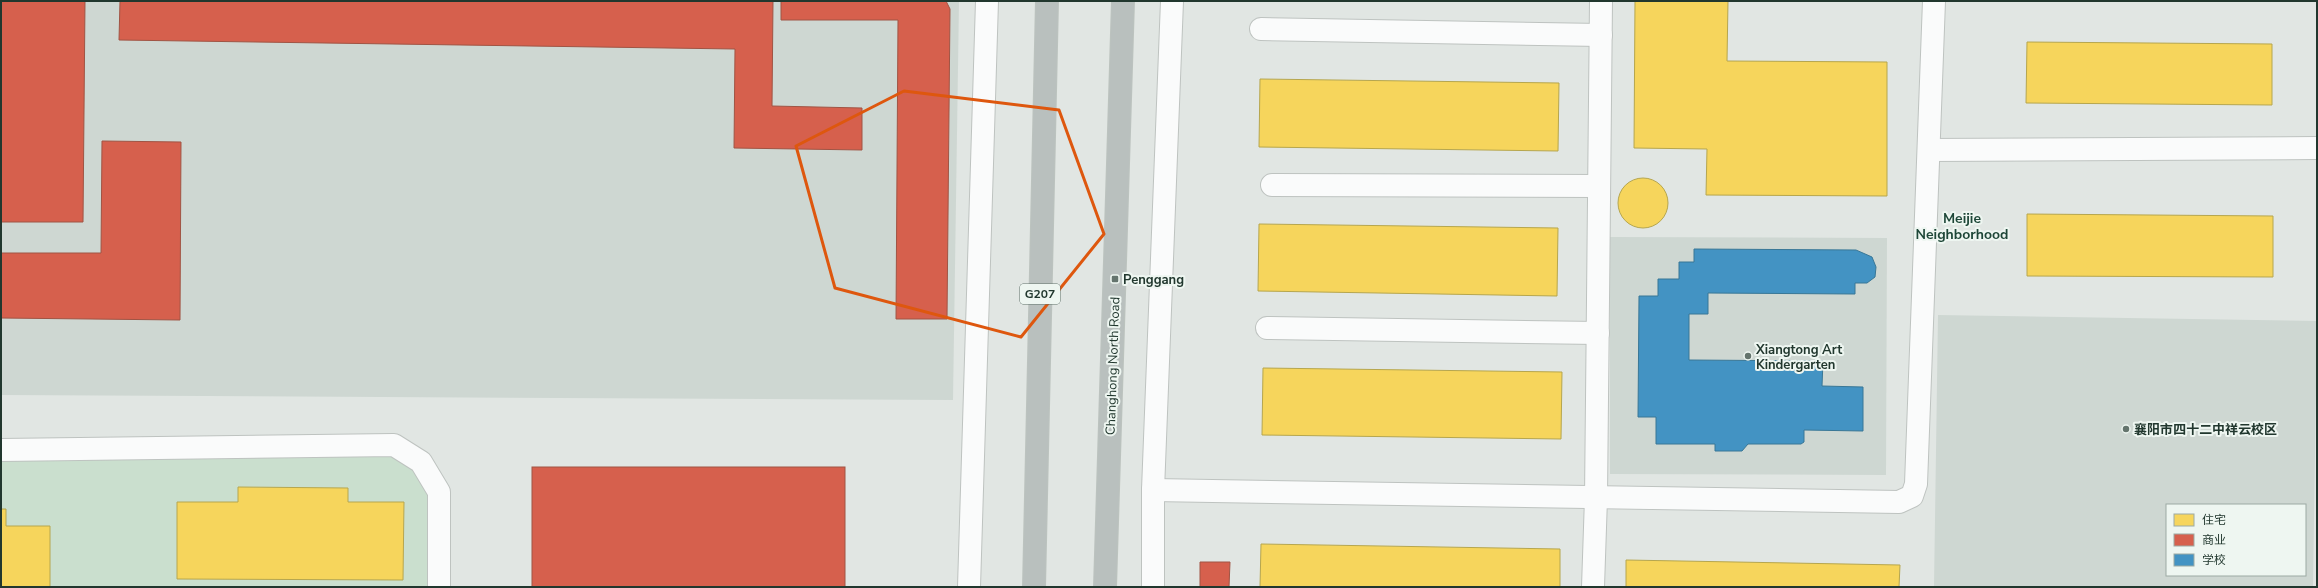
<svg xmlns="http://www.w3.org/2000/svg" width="2318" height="588" font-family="'Nunito Sans','Noto Sans SC',sans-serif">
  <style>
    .built { fill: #ced7d2; fill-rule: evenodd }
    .green { fill: #cadfce }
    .homes { fill: #f6d55c; stroke: #b6a64e }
    .shops { fill: #d6604d; stroke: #a05444 }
    .schools { fill: #4393c3; stroke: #397796 }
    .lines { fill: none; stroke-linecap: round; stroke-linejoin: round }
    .minor-casing { stroke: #bec3c0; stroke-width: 24 }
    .highway-casing { stroke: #bcc3bf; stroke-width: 24 }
    .minor { stroke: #fafbfb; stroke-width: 22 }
    .highway { stroke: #b9c0be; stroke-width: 22 }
    .marked { fill: none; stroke: #de570e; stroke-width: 3; stroke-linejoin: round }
    .poi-dot { fill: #64746d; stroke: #eef6f1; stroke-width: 1.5 }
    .labels { text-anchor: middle; stroke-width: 4; stroke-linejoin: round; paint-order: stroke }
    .shield { fill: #eef6f1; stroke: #5e7068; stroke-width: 1 }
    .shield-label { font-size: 12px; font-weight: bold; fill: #21372e }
    .poi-label { font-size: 13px; font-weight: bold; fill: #21372e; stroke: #eef6f1; text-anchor: start }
    .street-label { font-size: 13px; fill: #21372e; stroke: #eef6f1 }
    .neighbourhood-label { font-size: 14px; font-weight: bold; fill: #1e4738; stroke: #eef6f1 }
  </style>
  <rect width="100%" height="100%" fill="#e1e6e3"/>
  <g class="built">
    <polygon points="1,1 959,1 953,400 1,395"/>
    <polygon points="1610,237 1887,238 1886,475 1610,474"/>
    <path d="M1938,315l379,6 -4,266h-379zM2167,505h138v70h-138z"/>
  </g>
  <polygon class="green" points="394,445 439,492 439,587 1,587 1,450"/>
  <g class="homes">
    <polygon points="1635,1 1728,1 1727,61 1887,62 1887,196 1706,195 1707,149 1634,148"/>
    <polygon points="2027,42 2272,44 2272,105 2026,103"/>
    <polygon points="1260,79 1559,83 1558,151 1259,147"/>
    <circle cx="1643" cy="203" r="25"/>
    <polygon points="2027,214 2273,216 2273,277 2027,276"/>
    <polygon points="1259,224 1558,228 1557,296 1258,291"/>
    <polygon points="1263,368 1562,372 1561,439 1262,435"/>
    <polygon points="238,487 348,488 348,502 404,502 403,580 177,579 177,502 238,502"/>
    <polygon points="1,509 6,509 6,526 50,526 50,587 1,587"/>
    <polygon points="1261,544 1560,549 1560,587 1260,587"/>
    <polygon points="1626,560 1900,565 1899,587 1626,587"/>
  </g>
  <g class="shops">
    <polygon points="1,1 85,1 83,222 1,222"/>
    <polygon points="120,1 773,1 772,106 862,108 862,150 734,148 735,49 119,40"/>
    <polygon points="781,1 946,1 950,9 947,319 896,319 898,20 781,20"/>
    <polygon points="102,141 181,142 180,320 1,318 1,253 101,253"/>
    <rect x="532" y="467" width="313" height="120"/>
    <polygon points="1200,562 1230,562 1229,587 1200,587"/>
  </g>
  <polygon class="schools" points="1694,249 1856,250 1872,257 1876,267 1875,277 1867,283 1855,283 1855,294 1708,293 1708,314 1689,314 1689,360 1823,361 1822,386 1863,387 1863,431 1804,430 1804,442 1801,444 1748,444 1742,451 1715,451 1715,444 1656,444 1656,417 1638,417 1639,296 1658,296 1658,279 1679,279 1679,262 1694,262"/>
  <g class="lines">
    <defs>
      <g id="minor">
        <polyline points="1261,29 1601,35"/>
        <polyline points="1929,150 2317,148"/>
        <polyline points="1272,185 1599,186"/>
        <polyline points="1267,328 1598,333"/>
        <polyline points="1,450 394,445 421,462 439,492 439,587"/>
        <polyline points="1153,490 1899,502 1912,496 1916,484 1934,1"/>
        <polyline points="969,587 987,1"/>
        <polyline points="1153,587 1153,490 1172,1"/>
        <polyline points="1593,587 1596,498 1601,1"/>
      </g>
      <g id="highway">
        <polyline points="1034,587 1047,1"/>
        <polyline points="1105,587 1123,1"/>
      </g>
    </defs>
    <use href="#minor" class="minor-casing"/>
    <use href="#highway" class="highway-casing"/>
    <use href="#minor" class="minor"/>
    <use href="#highway" class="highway"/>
  </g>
  <path class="marked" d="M904,91l155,19 45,124 -83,103 -186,-49 -39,-142z"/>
  <g class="poi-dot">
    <rect x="1111" y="275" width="8" height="8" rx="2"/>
    <circle cx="1748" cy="356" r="4"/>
    <circle cx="2126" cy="429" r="4"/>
  </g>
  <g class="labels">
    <rect class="shield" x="1020" y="284" width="40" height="20" rx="3"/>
    <g class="shield-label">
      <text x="1040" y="298">G207</text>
    </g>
    <g class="poi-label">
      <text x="1123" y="284">Penggang</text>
      <text x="1756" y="354">Xiangtong Art<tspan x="1756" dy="15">Kindergarten</tspan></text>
      <text x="2134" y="434">襄阳市四十二中祥云校区</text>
    </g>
    <g class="street-label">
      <text transform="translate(1112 366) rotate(-88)" y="5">Changhong North Road</text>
    </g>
    <g class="neighbourhood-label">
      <text x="1962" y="223">Meijie<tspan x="1962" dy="16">Neighborhood</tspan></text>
    </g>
  </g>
  <rect width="2318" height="588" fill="none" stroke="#21372e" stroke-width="4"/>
  <rect x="2166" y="504" width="140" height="72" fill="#eef6f1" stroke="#9caaa3"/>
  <rect x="2174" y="514" width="20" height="12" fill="#f6d55c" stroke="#9caaa3"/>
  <text x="2202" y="524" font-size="12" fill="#21372e">住宅</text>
  <rect x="2174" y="534" width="20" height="12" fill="#d6604d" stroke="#9caaa3"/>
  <text x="2202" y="544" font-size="12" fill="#21372e">商业</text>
  <rect x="2174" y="554" width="20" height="12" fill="#4393c3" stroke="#9caaa3"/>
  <text x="2202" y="564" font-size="12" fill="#21372e">学校</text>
</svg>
